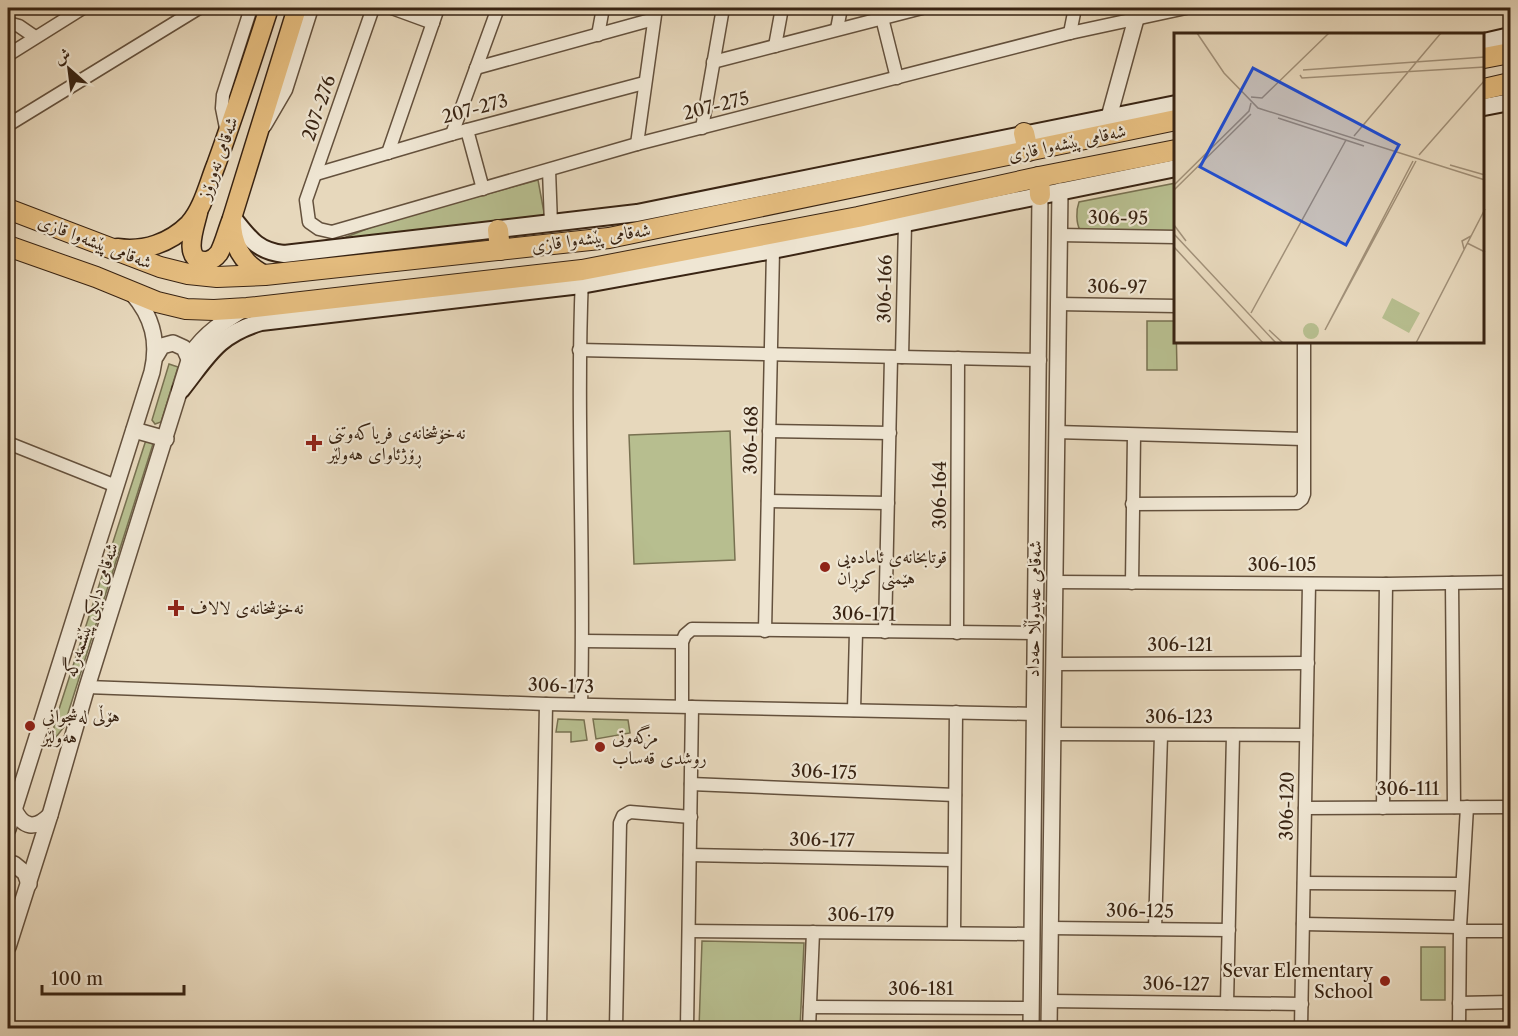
<svg xmlns="http://www.w3.org/2000/svg" width="1518" height="1036" font-family="'Libre Caslon Text',Amiri,serif">
  <style>
    .green { fill: #b7be8f; stroke: #787151; stroke-width: 1.5 }
    .lines { fill: none; stroke-linecap: round; stroke-linejoin: round }
    .minor-casing { stroke: #64513d; stroke-width: 15 }
    .tertiary-casing { stroke: #64513d; stroke-width: 18 }
    .secondary-casing { stroke: #392413; stroke-width: 20 }
    .primary-casing { stroke: #392413; stroke-width: 21 }
    .trunk-casing { stroke: #392413; stroke-width: 22 }
    .minor { stroke: #efe6d3; stroke-width: 12 }
    .tertiary { stroke: #efe6d3; stroke-width: 15 }
    .secondary { stroke: #efe6d3; stroke-width: 16 }
    .primary { stroke: #e4bc7e; stroke-width: 18 }
    .trunk { stroke: #e4bc7e; stroke-width: 20 }
    .poi-dot { fill: #8f2418; stroke: #efe6d3; stroke-width: 2 }
    .labels { text-anchor: middle; stroke-width: 4.5; stroke-linejoin: round; paint-order: stroke }
    .street-label { font-size: 18px; fill: #392413; stroke: #efe6d3 }
    .poi-label { font-size: 18px; fill: #392413; stroke: #efe6d3; text-anchor: start }
    .inset-road { fill: none; stroke: #a19078; stroke-width: 1.5 }
    .view { fill: #1d4ed8; fill-opacity: 0.15; stroke: #1d4ed8; stroke-width: 3 }
    .inset-edge { fill: none; stroke: #392413; stroke-width: 3 }
  </style>
  <rect width="100%" height="100%" fill="#e7d8bc"/>
  <filter id="stains"><feTurbulence type="fractalNoise" baseFrequency=".00333" numOctaves="4"/><feColorMatrix values="0 0 0 0 .2 0 0 0 0 .09 0 0 0 0 .02 0 0 0 .5 -.17"/></filter>
  <radialGradient id="worn" r=".72"><stop offset=".6" stop-color="#630" stop-opacity="0"/><stop offset="1" stop-color="#630" stop-opacity=".3"/></radialGradient>
  <g class="green">
    <polygon points="538,180 545,218 336,241 382,223"/>
    <path d="M1176,183v48l-96,-1c-4,-7 -4,-20 -1,-28z"/>
    <polygon points="1147,321 1176,321 1177,370 1147,370"/>
    <polygon points="169,364 178,367 161,422 155,424 152,420"/>
    <polygon points="730,431 735,560 634,564 629,435"/>
    <polygon points="147,441 153,444 69,710 64,727 56,737 54,736 54,726 60,706 145,443"/>
    <polygon points="558,719 584,720 587,740 571,742 571,732 556,732"/>
    <polygon points="593,719 628,720 630,733 596,739"/>
    <polygon points="702,941 804,943 800,1028 699,1028"/>
    <rect x="1421" y="947" width="24" height="53"/>
  </g>
  <g class="lines">
    <defs>
      <g id="minor">
        <polyline points="373,8 306,200 309,222 319,229 332,232 637,144 1070,33 1186,8"/>
        <polyline points="392,8 433,23"/>
        <polyline points="882,18 897,78"/>
        <polyline points="8,23 19,26 35,37"/>
        <polyline points="837,29 841,8"/>
        <polyline points="1070,33 1075,8"/>
        <polyline points="598,35 603,8"/>
        <polyline points="775,46 782,8"/>
        <polyline points="8,55 83,8"/>
        <polyline points="713,62 922,8"/>
        <polyline points="476,68 654,19"/>
        <polyline points="8,125 199,8"/>
        <polyline points="265,126 286,90 312,8"/>
        <polyline points="702,128 723,8"/>
        <polyline points="467,130 483,189"/>
        <polyline points="227,133 222,108 223,95 251,8"/>
        <polyline points="452,134 498,8"/>
        <polyline points="637,144 656,8"/>
        <polyline points="388,153 438,8"/>
        <polyline points="549,170 551,224"/>
        <polyline points="316,174 452,134 644,83"/>
        <polyline points="1059,235 1176,237"/>
        <polyline points="1058,304 1176,306"/>
        <polyline points="579,350 1040,360"/>
        <polyline points="902,357 905,223"/>
        <polyline points="769,431 890,433"/>
        <polyline points="1056,432 1303,439"/>
        <polyline points="8,443 116,486"/>
        <polyline points="768,501 888,503"/>
        <polyline points="1132,504 1297,503 1302,499 1304,494 1304,342"/>
        <polyline points="1054,582 1386,584 1510,582"/>
        <polyline points="1132,583 1134,435"/>
        <polyline points="1452,583 1454,807"/>
        <polyline points="765,631 773,250"/>
        <polyline points="885,632 891,357"/>
        <polyline points="957,633 958,358"/>
        <polyline points="583,641 682,642"/>
        <polyline points="1053,664 1308,663"/>
        <polyline points="87,687 546,704 1035,714"/>
        <path d="M581,704c4,-142 -5,-285 1,-427"/>
        <polyline points="682,706 682,642 685,635 692,629 1036,633"/>
        <polyline points="854,710 856,632"/>
        <polyline points="1052,734 1306,735"/>
        <polyline points="691,784 955,795"/>
        <polyline points="1305,808 1510,807"/>
        <polyline points="1383,808 1386,584"/>
        <polyline points="690,855 954,860"/>
        <polyline points="1304,883 1462,884"/>
        <polyline points="1303,924 1460,927"/>
        <polyline points="1050,928 1229,930"/>
        <polyline points="1155,929 1161,735"/>
        <polyline points="689,931 1032,934"/>
        <polyline points="1460,931 1510,931"/>
        <polyline points="954,933 956,712"/>
        <polyline points="1049,1001 1302,1004"/>
        <polyline points="1227,1003 1233,735"/>
        <polyline points="1459,1003 1510,1002"/>
        <polyline points="810,1007 1031,1008"/>
        <polyline points="540,1028 546,704"/>
        <polyline points="616,1028 620,823 623,816 630,812 691,817"/>
        <polyline points="687,1028 692,707"/>
        <polyline points="809,1028 813,932"/>
        <polyline points="1301,1028 1309,584"/>
        <polyline points="1459,1028 1460,927 1467,807"/>
      </g>
      <g id="tertiary">
        <polyline points="1109,117 1139,8"/>
        <polyline points="156,356 162,346 173,343 184,348 190,361"/>
        <polyline points="134,430 166,439"/>
        <path d="M14,809c9,19 21,21 36,6"/>
        <path d="M8,829l144,-457c7,-30 1,-55 -20,-79"/>
        <polyline points="8,866 14,864 25,873 29,884"/>
        <path d="M8,947l42,-132 37,-128 104,-333c14,-21 33,-33 55,-46"/>
        <polyline points="1031,1028 1040,195"/>
        <polyline points="1049,1028 1060,191"/>
      </g>
      <g id="secondary">
        <polyline points="1484,42 1510,36"/>
        <polyline points="1484,107 1510,102"/>
        <path d="M233,218c16,20 24,33 51,36l353,-41 539,-109"/>
        <path d="M181,390c27,-34 36,-55 80,-68l320,-37 192,-35 403,-82"/>
      </g>
      <g id="primary">
        <path d="M198,213c-3,13 -17,50 9,48 5,-1 9,-4 12,-8 5,-9 8,-22 12,-32"/>
        <path d="M117,248c27,4 53,-5 72,-24 14,-16 19,-39 27,-59 19,-52 36,-105 53,-157"/>
        <path d="M265,275c-23,-11 -34,-32 -33,-57l65,-210"/>
      </g>
      <g id="trunk">
        <polyline points="1484,58 1510,53"/>
        <polyline points="1484,89 1510,83"/>
        <polyline points="1024,133 1028,151"/>
        <polyline points="1039,177 1040,195"/>
        <polyline points="8,209 160,267 188,274 217,277 265,275 609,238 1176,120"/>
        <polyline points="498,230 500,250"/>
        <polyline points="8,246 96,277 157,302 186,309 214,310 247,308 582,270 858,217 1039,177 1176,150"/>
      </g>
    </defs>
    <use href="#minor" class="minor-casing"/>
    <use href="#tertiary" class="tertiary-casing"/>
    <use href="#secondary" class="secondary-casing"/>
    <use href="#primary" class="primary-casing"/>
    <use href="#trunk" class="trunk-casing"/>
    <use href="#minor" class="minor"/>
    <use href="#tertiary" class="tertiary"/>
    <use href="#secondary" class="secondary"/>
    <use href="#primary" class="primary"/>
    <use href="#trunk" class="trunk"/>
  </g>
  <g class="poi-dot">
    <path d="M311 434h6v6h6v6h-6v6h-6v-6h-6v-6h6z"/>
    <circle cx="825" cy="567" r="6"/>
    <path d="M173 599h6v6h6v6h-6v6h-6v-6h-6v-6h6z"/>
    <circle cx="30" cy="726" r="6"/>
    <circle cx="600" cy="747" r="6"/>
    <circle cx="1385" cy="981" r="6"/>
  </g>
  <g class="labels">
    <g class="street-label">
      <text transform="translate(716 106) rotate(-14)" y="6">207-275</text>
      <text transform="translate(319 108) rotate(-71)" y="6">207-276</text>
      <text transform="translate(475 109) rotate(-15)" y="6">207-273</text>
      <text transform="translate(1067 143) rotate(-12)" y="6">شەقامی پێشەوا قازی</text>
      <text transform="translate(218 158) rotate(-70)" y="6">شەقامی نەورۆز</text>
      <text transform="translate(1118 218) rotate(1)" y="6">306-95</text>
      <text transform="translate(591 238) rotate(-8)" y="6">شەقامی پێشەوا قازی</text>
      <text transform="translate(95 242) rotate(21)" y="6">شەقامی پێشەوا قازی</text>
      <text transform="translate(1117 287) rotate(1)" y="6">306-97</text>
      <text transform="translate(885 289) rotate(-89)" y="6">306-166</text>
      <text transform="translate(751 440) rotate(-89)" y="6">306-168</text>
      <text transform="translate(940 495) rotate(-90)" y="6">306-164</text>
      <text x="1282" y="571">306-105</text>
      <text transform="translate(1034 609) rotate(-89)" y="6">شەقامی عەبدوڵڵا حەداد</text>
      <text transform="translate(91 610) rotate(-72)" y="6">شەقامی دایکی پێشمەرگە</text>
      <text transform="translate(864 614) rotate(1)" y="6">306-171</text>
      <text x="1180" y="651">306-121</text>
      <text transform="translate(561 686) rotate(2)" y="6">306-173</text>
      <text x="1179" y="723">306-123</text>
      <text transform="translate(824 772) rotate(2)" y="6">306-175</text>
      <text x="1408" y="795">306-111</text>
      <text transform="translate(1287 806) rotate(-89)" y="6">306-120</text>
      <text transform="translate(822 840) rotate(1)" y="6">306-177</text>
      <text transform="translate(1140 911) rotate(1)" y="6">306-125</text>
      <text x="861" y="921">306-179</text>
      <text transform="translate(1176 984) rotate(1)" y="6">306-127</text>
      <text x="921" y="995">306-181</text>
    </g>
    <g class="poi-label">
      <text x="328" y="439">نەخۆشخانەی فریاکەوتنی<tspan x="328" dy="21">ڕۆژئاوای هەولێر</tspan></text>
      <text x="837" y="563">قوتابخانەی ئامادەیی<tspan x="837" dy="21">هێمنی کوڕان</tspan></text>
      <text x="190" y="614">نەخۆشخانەی لالاف</text>
      <text x="42" y="722">هۆڵی لەشجوانی<tspan x="42" dy="21">هەولێر</tspan></text>
      <text x="612" y="743">مزگەوتی<tspan x="612" dy="21">روشدی قەساب</tspan></text>
      <text x="1373" y="977" text-anchor="end">Sevar Elementary<tspan x="1373" dy="21">School</tspan></text>
    </g>
  </g>
  <g transform="translate(1174 33)">
    <rect width="310" height="310" fill="#e7d8bc"/>
    <path d="M218,265l28,15 -11,20 -27,-15zM129 298a8 8 0 1 1 16 0a8 8 0 1 1-16 0Z" fill="#b7be8f"/>
    <path class="inset-road" d="M23,0l27,40 34,35 227,72M129,37l182,-13M126,42l2,3 183,-11M77,64l11,1 67,-65M104,85l86,28M180,103l87,-103M245,122l66,-75M239,128l-88,169 91,-169M276,132l35,10M0,152l75,-74 2,-8M0,157l77,-76M0,192l12,16M0,201l102,109M293,210l18,9M0,214l89,96M290,216l-2,-8 9,-5M77,280l95,-173M95,297l14,13M242,310l69,-134"/>
    <path class="view" d="M79,35l146,77 -53,100 -146,-78z"/>
    <rect width="310" height="310" class="inset-edge"/>
  </g>
  <rect width="1518" height="1036" fill="none" stroke="#e7d8bc" stroke-width="30"/>
  <rect x="9" y="9" width="1500" height="1018" fill="none" stroke="#392413" stroke-width="3"/>
  <rect x="15" y="15" width="1488" height="1006" fill="none" stroke="#392413" stroke-width="1.5"/>
  <g transform="translate(69 69) rotate(332)" stroke="#efe6d3" stroke-width="4.5" paint-order="stroke">
  <path d="M0-4.5L10 22L0 15L-10 22Z" fill="#392413"/>
  <text y="-9" font-size="16" font-weight="bold" text-anchor="middle" fill="#392413">ش</text>
  </g>
  <path d="M42 985v9h142v-9" fill="none" stroke="#392413" stroke-width="3"/>
  <text x="51" y="985" font-size="18" fill="#392413" stroke="#efe6d3" stroke-width="4.5" paint-order="stroke">100 m</text>
  <rect width="100%" height="100%" filter="url(#stains)"/>
  <rect width="100%" height="100%" fill="url(#worn)"/>
</svg>
